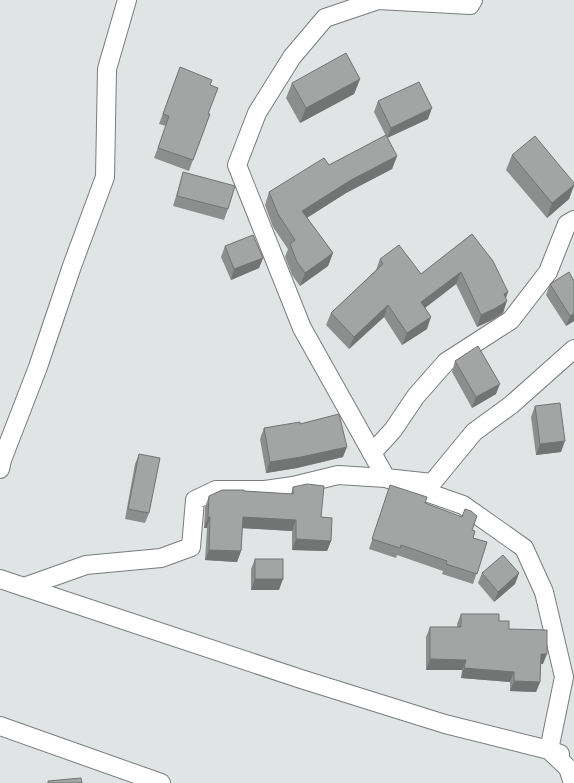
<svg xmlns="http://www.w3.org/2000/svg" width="574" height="783" font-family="Rubik,sans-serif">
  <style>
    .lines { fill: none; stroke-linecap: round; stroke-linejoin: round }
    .minor-casing { stroke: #797c7c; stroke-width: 20 }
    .minor { stroke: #fff; stroke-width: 18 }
    .wall { fill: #8b8e8c }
    .shaded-wall { fill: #717472 }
    .building { fill: #a2a5a3; stroke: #717472 }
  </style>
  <rect width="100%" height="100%" fill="#e0e4e4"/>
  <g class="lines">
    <defs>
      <g id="minor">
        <polyline points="473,0 470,5 378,0 325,18 292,57 257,113 237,165 302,328 386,478 432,483 474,432 511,405 574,349"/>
        <polyline points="372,453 393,430 416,396 446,362 511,320 548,272 567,224 574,220"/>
        <polyline points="0,469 2,460 38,367 72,266 105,177 107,69 127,0"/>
        <polyline points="0,579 24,587 86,565 161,558 191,547 195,500 216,490 265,490 293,486 338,475 386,478 463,505 524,548 544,592 564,677 549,750 568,768 573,783"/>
        <polyline points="24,587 301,679 445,724 549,750 560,754"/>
        <polyline points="0,726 161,783"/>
      </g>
    </defs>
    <use href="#minor" class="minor-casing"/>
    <use href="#minor" class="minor"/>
  </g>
  <g class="wall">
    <polygon points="180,67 210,85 208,114 210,114 189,171 154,158 166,126 159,124"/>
    <polygon points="360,79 354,94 300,123 286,98 292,83"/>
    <polygon points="378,101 428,119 387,138 374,112"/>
    <polygon points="512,155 574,183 574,186 569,199 547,218 506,170"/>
    <polygon points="397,156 392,169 346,193 307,218 333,253 328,266 300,286 292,275 285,257 288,249 273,227 265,205 269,192 329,165"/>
    <polygon points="183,172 228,209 224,220 173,206 180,183"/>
    <polygon points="472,234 508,292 506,298 503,313 492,320 477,327 456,284 425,308 427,329 402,345 384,317 349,349 326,325 331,313 376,270 380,259 421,274"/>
    <polygon points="225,246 263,258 259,268 231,280 221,257"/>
    <polygon points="550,284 574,321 566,326 546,295"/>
    <polygon points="455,361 496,394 472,408 452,372"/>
    <polygon points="535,406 561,452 536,455 531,417"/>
    <polygon points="300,424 343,457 297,468 266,473 260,439 264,428"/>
    <polygon points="139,454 149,513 145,523 125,519 135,464"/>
    <polygon points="293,487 321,517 331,541 327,551 292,550 292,531 242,528 241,551 237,562 205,560 207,528 204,528 205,507 209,496 244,491 291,494"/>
    <polygon points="387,495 425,503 472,530 473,538 487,542 473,584 442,574 443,571 397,555 396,558 369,549"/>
    <polygon points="255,559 279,590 251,590 251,569"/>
    <polygon points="482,573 519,573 515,584 494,602 478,583"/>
    <polygon points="461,614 499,621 509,629 543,664 541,664 540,682 536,692 510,691 510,682 461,678 462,670 426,670 426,637 430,627 457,627 457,624"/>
  </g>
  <g class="shaded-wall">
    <polygon points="360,79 354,94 300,123 306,108"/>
    <polygon points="432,108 428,119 387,138 391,128"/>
    <polygon points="397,156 392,169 346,193 297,224 302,211 351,180"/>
    <polygon points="574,185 569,199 547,218 552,203"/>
    <polygon points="333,253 328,266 300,286 305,273"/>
    <polygon points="263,258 259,268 231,280 234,269"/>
    <polygon points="461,272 456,284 417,314 421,302"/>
    <polygon points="508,292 504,303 507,301 503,313 492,320 477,327 481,315 504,294"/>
    <polygon points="388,305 384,317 349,349 354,337"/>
    <polygon points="574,313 574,321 566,326 570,316"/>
    <polygon points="431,317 427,329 402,345 407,333"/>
    <polygon points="500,384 496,394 472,408 476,397"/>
    <polygon points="565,441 561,452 536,455 540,444"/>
    <polygon points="347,447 343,457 297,468 266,473 270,462"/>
    <polygon points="208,517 210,517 207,528 204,528"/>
    <polygon points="243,517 296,520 292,531 239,528"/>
    <polygon points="296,539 331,541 327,551 292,550"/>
    <polygon points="209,550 241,551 237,562 205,560"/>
    <polygon points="519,573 515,584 494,602 498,592"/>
    <polygon points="255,579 283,579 279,590 251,590"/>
    <polygon points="541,654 547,654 543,664 537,664"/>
    <polygon points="430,659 466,660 462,670 426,670"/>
    <polygon points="464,668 514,672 510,682 461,678"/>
    <polygon points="514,681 540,682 536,692 510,691"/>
  </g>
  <g class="building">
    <polygon points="346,53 360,79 306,108 292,83"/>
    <polygon points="180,67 212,80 210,85 218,88 208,114 210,114 193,160 158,148 169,116 163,114"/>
    <polygon points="419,82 432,108 391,128 378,101"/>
    <polygon points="386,135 397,156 351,180 302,211 333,253 305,273 297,262 290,244 295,240 278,214 269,192 324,158 329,165"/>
    <polygon points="535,136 574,183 574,185 552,203 512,155"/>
    <polygon points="183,172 235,186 228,209 177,196"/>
    <polygon points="472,234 493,261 508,292 504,294 507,301 496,308 481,315 461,272 421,302 431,317 407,333 388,305 354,337 331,313 383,264 380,259 399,245 421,274"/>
    <polygon points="253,235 263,258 234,269 225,246"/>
    <polygon points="569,272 574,281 574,313 570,316 550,284"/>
    <polygon points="478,346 500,384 476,397 455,361"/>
    <polygon points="560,403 565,441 540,444 535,406"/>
    <polygon points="339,414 347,447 301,457 270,462 264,428 300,422 300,424"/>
    <polygon points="139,454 160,458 149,513 128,509"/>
    <polygon points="307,484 324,486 321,517 332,518 331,541 296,539 296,520 243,517 241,551 209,550 210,517 208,517 209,496 222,490 244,490 244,491 293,494 293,487"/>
    <polygon points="390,485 427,497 425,503 462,517 465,509 471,511 477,516 472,530 475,531 473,538 487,542 477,574 446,564 447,561 401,545 400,548 372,539"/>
    <polygon points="503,555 519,573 498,592 482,573"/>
    <rect x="255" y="559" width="28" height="20"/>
    <polygon points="461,614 499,614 499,621 509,621 509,629 547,630 547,654 541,654 540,682 514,681 514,672 464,668 466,660 430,659 430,627 461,627"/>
    <polygon points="81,778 82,783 48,783 48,781"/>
  </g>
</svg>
